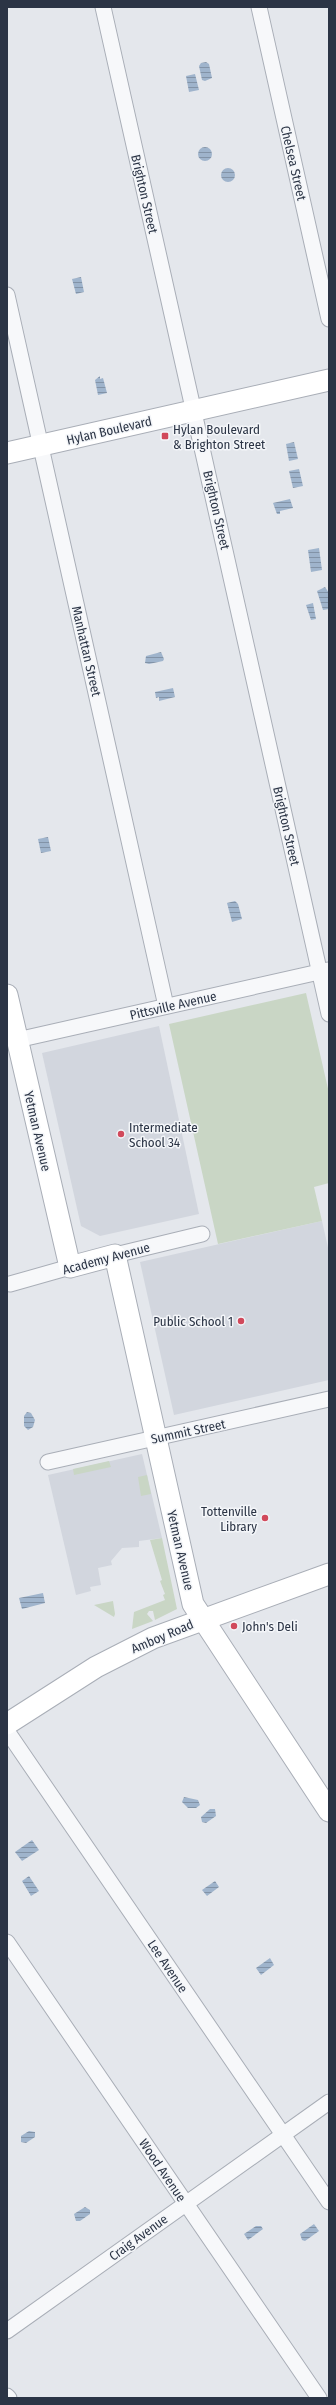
<svg xmlns="http://www.w3.org/2000/svg" width="336" height="2405" font-family="'Fira Sans Condensed',sans-serif">
  <style>
    .built { fill: #d2d6de }
    .green { fill: #c9d6c5 }
    .water { fill: url(#water-rules) }
    .lines { fill: none; stroke-linecap: round; stroke-linejoin: round }
    .street-casing { stroke: #a9aeb7; stroke-width: 17 }
    .secondary-casing { stroke: #a9aeb7; stroke-width: 23 }
    .street { stroke: #f7f8fa; stroke-width: 15 }
    .secondary { stroke: #fff; stroke-width: 21 }
    .poi-dot { fill: #d1495b; stroke: #f4f6f9; stroke-width: 1.5 }
    .labels { text-anchor: middle; stroke-width: 3; stroke-linejoin: round; paint-order: stroke }
    .street-label { font-size: 13px; fill: #2b3445; stroke: #f4f6f9 }
    .poi-label { font-size: 13px; fill: #2b3445; stroke: #f4f6f9; text-anchor: start }
  </style>
  <defs>
    <pattern id="water-rules" width="6" height="5" patternUnits="userSpaceOnUse"><rect width="6" height="5" fill="#9fb4cc"/><path d="M0 2.5h6" fill="none" stroke="#8293a7"/></pattern>
  </defs>
  <rect width="100%" height="100%" fill="#e4e7ec"/>
  <g class="built">
    <polygon points="159,1026 199,1214 100,1236 81,1226 42,1053"/>
    <polygon points="322,1221 329,1252 329,1380 174,1415 140,1262"/>
    <polygon points="142,1454 162,1538 139,1541 139,1547 122,1548 111,1561 112,1565 98,1568 101,1585 90,1587 91,1591 76,1595 48,1475"/>
  </g>
  <g class="green">
    <polygon points="306,993 329,1093 329,1183 314,1187 322,1221 218,1244 169,1024"/>
    <polygon points="109,1461 111,1467 74,1475 73,1469"/>
    <polygon points="147,1475 151,1494 141,1496 138,1477"/>
    <polygon points="162,1538 177,1609 155,1620 153,1611 149,1611 147,1614 153,1621 132,1629 134,1612 165,1600 163,1595 165,1594 160,1581 162,1580 150,1540"/>
    <polygon points="113,1601 115,1614 114,1617 94,1605"/>
  </g>
  <g class="water">
    <polygon points="206,62 209,64 212,78 205,81 202,80 199,66 201,63"/>
    <polygon points="195,74 199,90 189,92 186,76"/>
    <circle cx="205" cy="154" r="7"/>
    <circle cx="228" cy="175" r="7"/>
    <polygon points="81,277 84,292 76,294 72,279"/>
    <polygon points="100,376 100,379 103,378 107,393 98,395 95,380"/>
    <polygon points="294,442 298,459 289,461 286,444"/>
    <polygon points="299,469 303,486 293,488 289,471"/>
    <polygon points="290,499 293,508 280,511 280,514 277,514 273,503"/>
    <polygon points="319,548 322,570 311,572 308,550"/>
    <polygon points="325,587 329,593 329,609 323,610 317,591"/>
    <polygon points="313,603 316,619 311,620 306,605"/>
    <polygon points="161,652 164,659 163,661 149,664 145,663 146,656"/>
    <polygon points="173,688 175,697 159,701 159,697 156,698 155,692"/>
    <polygon points="48,837 51,851 41,853 38,839"/>
    <polygon points="235,901 238,904 242,919 232,922 227,903"/>
    <polygon points="27,1412 31,1413 35,1420 33,1427 28,1430 24,1426 24,1416"/>
    <polygon points="43,1593 45,1603 22,1609 19,1598"/>
    <polygon points="184,1797 198,1800 200,1805 196,1808 188,1808 182,1802"/>
    <polygon points="210,1809 215,1809 216,1816 206,1823 202,1822 201,1817"/>
    <polygon points="32,1840 39,1850 22,1861 15,1852"/>
    <polygon points="29,1876 39,1891 31,1896 22,1881"/>
    <polygon points="215,1881 219,1887 207,1896 202,1890"/>
    <polygon points="270,1958 274,1965 261,1975 256,1968"/>
    <polygon points="29,2131 35,2132 35,2137 26,2143 21,2142 21,2136"/>
    <polygon points="85,2207 90,2210 90,2214 80,2221 76,2221 74,2214"/>
    <polygon points="314,2224 319,2231 305,2241 302,2240 300,2234"/>
    <polygon points="256,2226 261,2226 263,2229 248,2240 244,2234"/>
  </g>
  <g class="lines">
    <defs>
      <g id="street">
        <polyline points="103,7 329,1014"/>
        <polyline points="259,7 329,319"/>
        <polyline points="7,295 166,1006"/>
        <polyline points="17,1040 328,970"/>
        <polyline points="115,1255 202,1234"/>
        <polyline points="10,1284 70,1267"/>
        <polyline points="48,1462 329,1399"/>
        <polyline points="7,1731 329,2202"/>
        <polyline points="7,1942 319,2398"/>
        <polyline points="7,2331 329,2102"/>
        <polyline points="7,2396 9,2398"/>
      </g>
      <g id="secondary">
        <polyline points="7,453 329,380"/>
        <polyline points="7,995 70,1267 115,1255 193,1604 329,1811"/>
        <polyline points="7,1724 96,1667 153,1638 329,1574"/>
      </g>
    </defs>
    <use href="#street" class="street-casing"/>
    <use href="#secondary" class="secondary-casing"/>
    <use href="#street" class="street"/>
    <use href="#secondary" class="secondary"/>
  </g>
  <g class="poi-dot">
    <rect x="161" y="432" width="8" height="8" rx="2"/>
    <circle cx="121" cy="1134" r="4"/>
    <circle cx="241" cy="1321" r="4"/>
    <circle cx="265" cy="1518" r="4"/>
    <circle cx="234" cy="1626" r="4"/>
  </g>
  <g class="labels">
    <g class="street-label">
      <text transform="translate(294 163) rotate(77)" y="5">Chelsea Street</text>
      <text transform="translate(145 194) rotate(77)" y="5">Brighton Street</text>
      <text transform="translate(109 430) rotate(-13)" y="5">Hylan Boulevard</text>
      <text transform="translate(217 510) rotate(77)" y="5">Brighton Street</text>
      <text transform="translate(87 651) rotate(77)" y="5">Manhattan Street</text>
      <text transform="translate(287 826) rotate(77)" y="5">Brighton Street</text>
      <text transform="translate(173 1005) rotate(-13)" y="5">Pittsville Avenue</text>
      <text transform="translate(38 1131) rotate(77)" y="5">Yetman Avenue</text>
      <text transform="translate(106 1258) rotate(-15)" y="5">Academy Avenue</text>
      <text transform="translate(188 1431) rotate(-12)" y="5">Summit Street</text>
      <text transform="translate(181 1550) rotate(77)" y="5">Yetman Avenue</text>
      <text transform="translate(162 1636) rotate(-23)" y="5">Amboy Road</text>
      <text transform="translate(168 1966) rotate(56)" y="5">Lee Avenue</text>
      <text transform="translate(163 2170) rotate(56)" y="5">Wood Avenue</text>
      <text transform="translate(138 2237) rotate(-36)" y="5">Craig Avenue</text>
    </g>
    <g class="poi-label">
      <text x="173" y="434">Hylan Boulevard<tspan x="173" dy="15">&amp; Brighton Street</tspan></text>
      <text x="129" y="1132">Intermediate<tspan x="129" dy="15">School 34</tspan></text>
      <text x="233" y="1326" text-anchor="end">Public School 1</text>
      <text x="257" y="1516" text-anchor="end">Tottenville<tspan x="257" dy="15">Library</tspan></text>
      <text x="242" y="1631">John's Deli</text>
    </g>
  </g>
  <rect width="336" height="2405" fill="none" stroke="#2b3445" stroke-width="16"/>
</svg>
